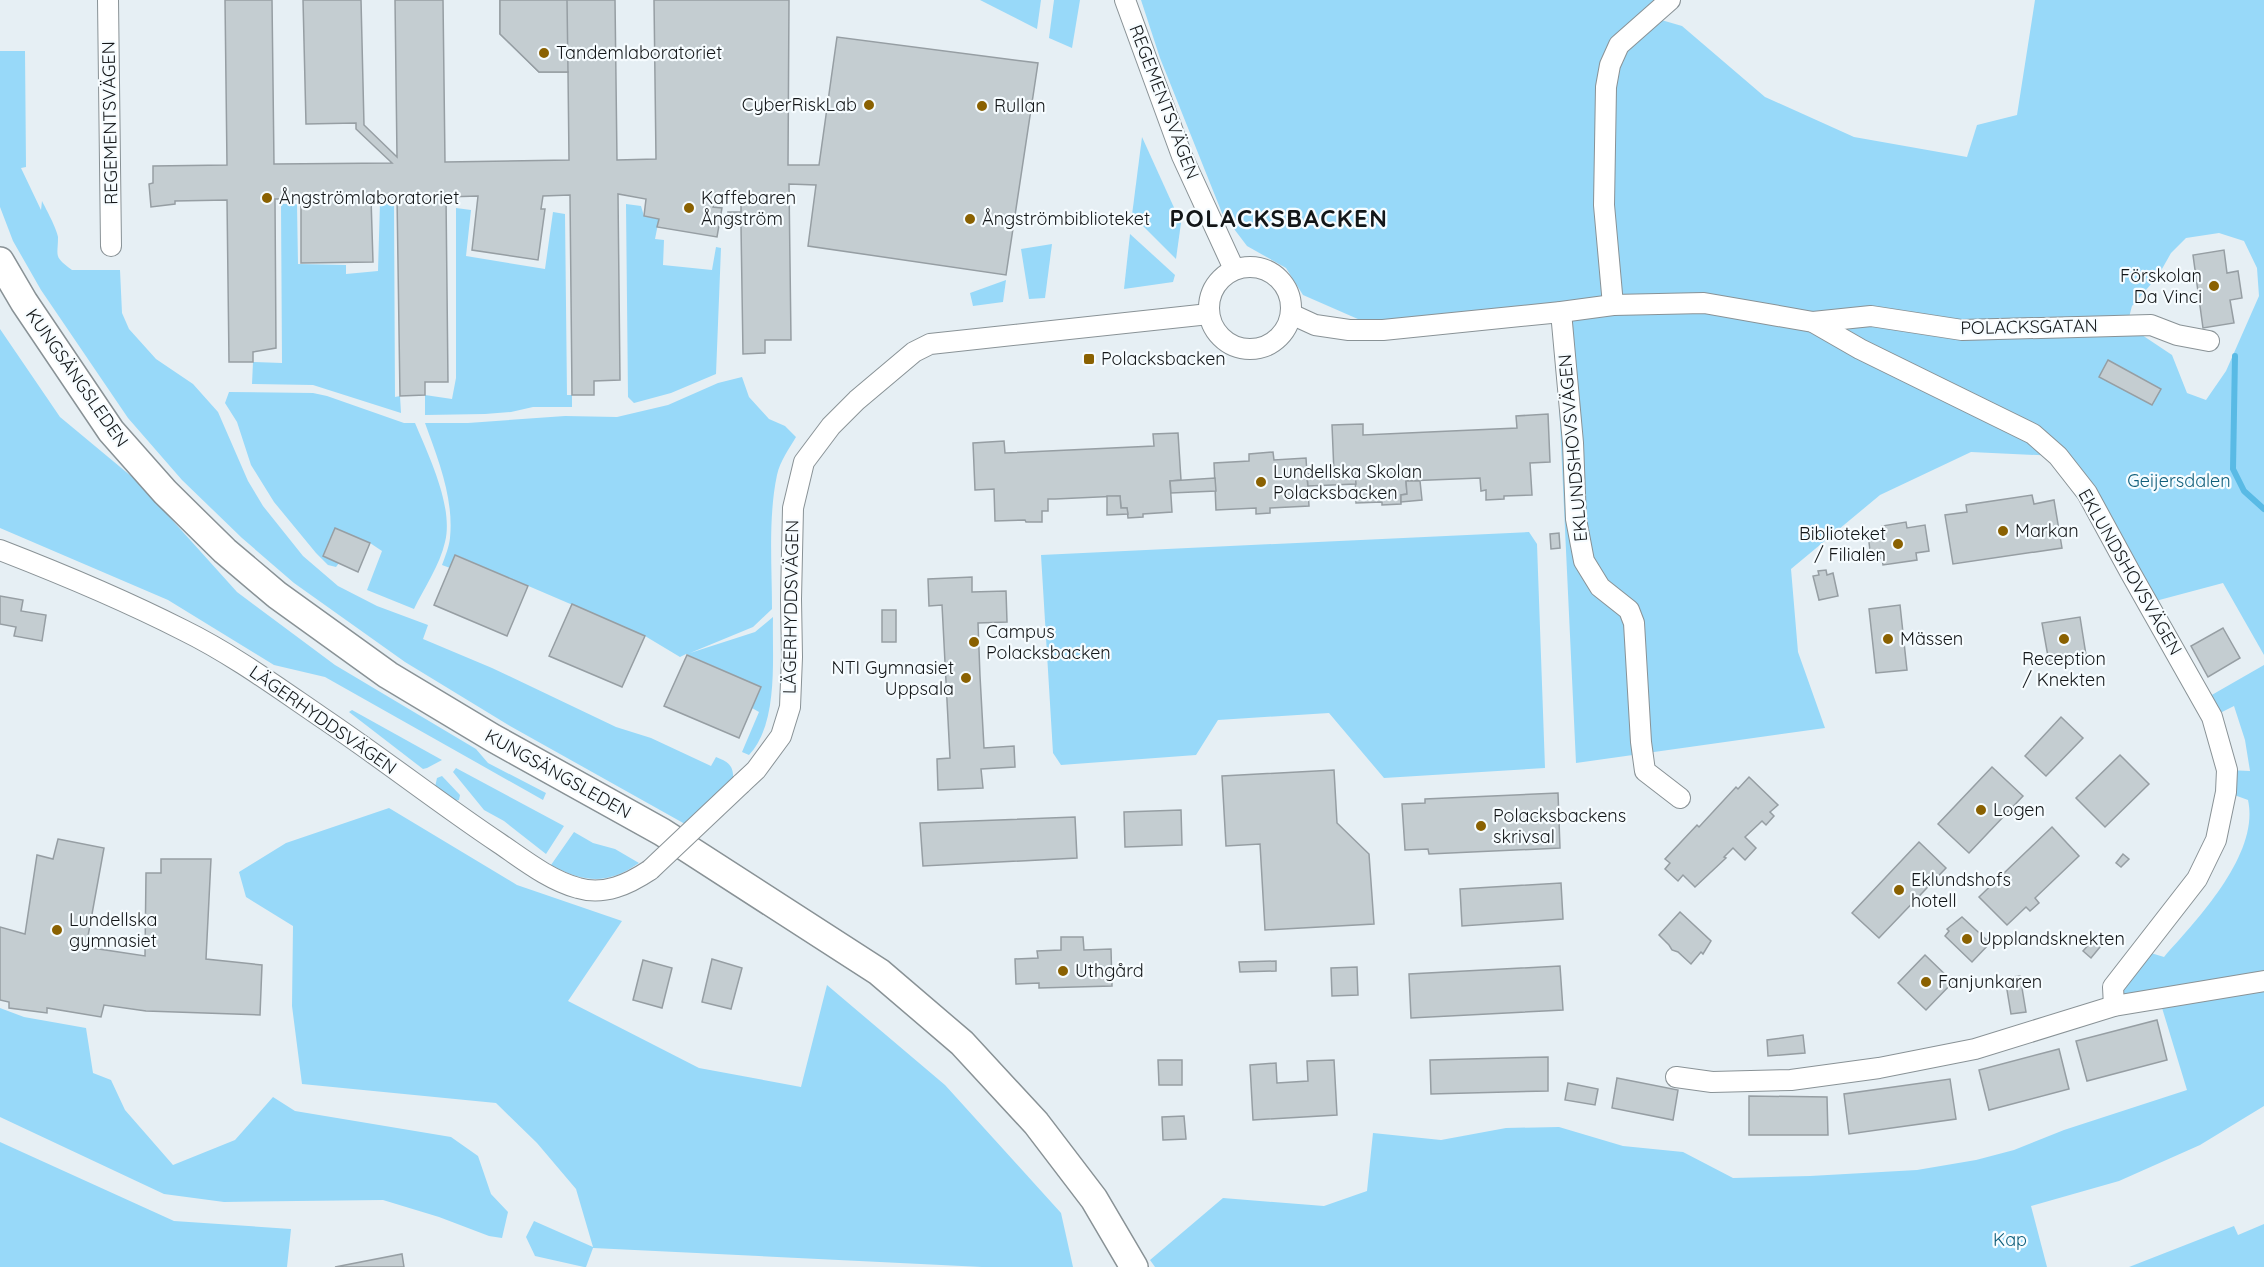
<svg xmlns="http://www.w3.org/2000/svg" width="2264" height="1267" font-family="Quicksand,sans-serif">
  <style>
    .green { fill: #98d9f9; fill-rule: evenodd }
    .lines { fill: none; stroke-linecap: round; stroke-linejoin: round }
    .stream { stroke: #59bae5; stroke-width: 6 }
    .building { fill: #c4cdd1; stroke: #969ea3; stroke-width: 1.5 }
    .minor-casing { stroke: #899296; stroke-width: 22 }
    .secondary-casing { stroke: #899296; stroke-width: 30 }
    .minor { stroke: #fff; stroke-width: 20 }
    .secondary { stroke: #fff; stroke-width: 27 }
    .minor-bridge-casing { stroke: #899296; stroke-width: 22; stroke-linecap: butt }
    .minor-bridge { stroke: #fff; stroke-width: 20 }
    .poi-dot { fill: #8a6101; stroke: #f6fcff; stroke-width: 2 }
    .labels { text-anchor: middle; stroke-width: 4.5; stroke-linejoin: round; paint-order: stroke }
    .poi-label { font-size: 18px; fill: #131618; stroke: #f6fcff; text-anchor: start }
    .street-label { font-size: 18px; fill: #131618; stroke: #f6fcff }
    .park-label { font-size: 18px; fill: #0f5e7b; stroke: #f6fcff }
    .district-label { font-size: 24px; font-weight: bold; letter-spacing: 1.5px; fill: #131618; stroke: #f6fcff }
  </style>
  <rect width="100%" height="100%" fill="#e6eff4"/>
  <g class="green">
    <polygon points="980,0 1041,0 1037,29"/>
    <polygon points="1054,0 1080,0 1072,48 1049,38"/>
    <path d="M1141,0h527l-17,17 31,9 83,71 89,40 113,20 10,-32 40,-10 18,-115h229v655l-41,-72 -75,20 -90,-147 -87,-4 -91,43 -89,74 7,83 27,76 -249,35 -19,-404 4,-47 -178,18 -80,-35 -17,-27 -39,-22 -25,-33 -62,-155zM2219,233l25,8 13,27 2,28 -33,75 -20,29 -19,-7 -15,-38 -45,-30 5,-19 26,-30 13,-23 15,-15z"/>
    <path d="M0,51h25l1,116 -5,1 20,42 1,-9c4,8 15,28 16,36 0,20 -5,19 14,33h48l2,43 7,16 27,30 37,25 25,28 30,69 15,25 40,50 35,30 39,20 51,19 -5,14 69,29 124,59 35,11 60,28 5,-9c13,5 18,9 17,23l-48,44 -175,-98 -105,-64 -111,-79 -52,-45 -60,-58 -54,-62 -87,-128 -28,-49 -13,-34z"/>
    <polygon points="1142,137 1181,223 1176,259 1132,215"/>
    <polygon points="394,201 395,397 400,396 401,413 313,385 252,384 253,362 282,363 281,204 297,204 298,264 346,265 346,274 378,271 380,202"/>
    <polygon points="626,204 641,206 644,216 659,219 655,239 664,240 663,265 712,270 716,247 721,248 716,374 671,393 634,403 628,397"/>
    <polygon points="456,208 471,210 466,256 545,269 553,212 565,214 567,395 572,395 572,407 533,407 511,412 485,414 425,415 425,395 452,399 456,378"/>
    <polygon points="1130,234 1175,275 1173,282 1124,289"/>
    <polygon points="1052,244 1045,298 1029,299 1021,249"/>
    <polygon points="1006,280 1003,302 973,306 970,293"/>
    <polygon points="0,329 60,417 137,481 237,592 335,665 476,749 488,763 546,793 543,800 325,677 274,665 168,600 0,528"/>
    <path d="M742,377l7,20 20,22 16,7 11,11c-7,12 -16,24 -19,38 -9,43 -5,90 -5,134l-19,18 -63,26 65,-21 18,-15c-1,41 6,106 -24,138l-7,-3 17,-40 -7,-4 9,-21 -75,-33 -6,3 -35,-21 -189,-81 -6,13 -8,-3c3,-8 7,-18 8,-27 4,-40 -12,-79 -25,-115h43l97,-7 52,1 51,-12 50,-22z"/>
    <path d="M229,392l84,1 14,3 77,27h11c13,31 39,84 30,119 -5,23 -21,46 -31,67l-47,-19 15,-39 -12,-8 -35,-15 -12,28 16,7 -3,4 -8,-2 -12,-12 -42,-51 -23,-37 -14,-43 -12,-19z"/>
    <polygon points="1529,532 1537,544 1545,768 1384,778 1329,713 1218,720 1196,755 1061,765 1053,753 1041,555"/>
    <path d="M2264,665v441l-64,39 -81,36 -88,25 16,61h-892l-5,-7 73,-62 101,8 43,-15 6,-58 68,7 65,-12 53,-1 64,19 60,6 50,26 77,-2 107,-6 59,-10 38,-10 50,-20 123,-40 -28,-92 -45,8 27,-56 23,7c33,-37 96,-103 84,-157l-22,-8 1,-22 23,1 -5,-31 -11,-34 -22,11 -9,-17z"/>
    <polygon points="352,710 442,760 427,768 423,769 349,712"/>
    <polygon points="456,768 564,826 546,854 504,821 484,810 453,772"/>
    <polygon points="442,776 460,795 459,800 455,801 435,787 437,778"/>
    <polygon points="389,808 517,885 622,921 568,1001 699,1068 801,1087 827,985 945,1085 1061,1213 1073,1267 982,1267 593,1248 586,1267 584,1267 535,1256 526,1237 534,1221 593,1247 576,1189 537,1143 496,1103 302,1084 292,1006 293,926 246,897 239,872 286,843"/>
    <path d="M574,832l19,11 22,6 24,14c-32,22 -54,20 -88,2z"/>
    <polygon points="0,1008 24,1017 86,1028 93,1073 111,1080 125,1110 173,1165 235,1140 273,1097 295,1111 451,1137 478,1156 491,1194 508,1212 502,1238 489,1236 439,1217 383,1200 224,1202 164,1194 0,1117"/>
    <polygon points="0,1142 174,1221 291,1229 287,1267 0,1267"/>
    <polygon points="2264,1224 2264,1267 2129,1267 2234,1226 2238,1235"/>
  </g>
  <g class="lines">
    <polyline class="stream" points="2235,356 2233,469 2244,491 2264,509"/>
  </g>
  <g class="building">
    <polygon points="225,0 272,0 274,164 392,163 356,129 356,123 306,124 303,0 361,0 364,125 397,157 395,0 443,0 445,162 569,160 568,72 539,72 500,34 500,0 615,0 617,160 656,159 654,0 789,0 788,165 819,165 837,37 1038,63 1006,275 808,246 816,185 789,184 791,340 765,340 765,353 743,354 741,226 728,226 728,212 741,212 741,193 716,193 713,207 722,208 717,237 657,227 659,219 644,216 646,199 618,194 620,380 594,381 594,395 572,395 570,195 543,196 541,209 545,209 538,260 472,250 478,196 446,197 448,382 425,382 425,395 400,396 397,197 371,198 373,262 301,263 301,199 275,199 276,348 253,352 253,362 229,362 227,200 175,201 175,204 151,207 149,184 153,183 153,166 227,165"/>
    <polygon points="500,0 567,0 568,72 539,72 500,34"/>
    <polygon points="2224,250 2227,273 2238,271 2242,298 2230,300 2234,323 2203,328 2193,255"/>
    <polygon points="2108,360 2161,389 2152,405 2099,377"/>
    <polygon points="1548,414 1550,462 1530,463 1532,495 1504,496 1504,499 1486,500 1486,490 1481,491 1480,478 1406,481 1407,494 1401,495 1401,504 1382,505 1382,502 1356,503 1355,472 1334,473 1332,425 1363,424 1363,435 1517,428 1516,416"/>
    <polygon points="1178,433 1181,480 1170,481 1172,512 1143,514 1143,517 1128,518 1127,508 1121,508 1120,496 1055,499 1048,499 1048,511 1042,511 1042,522 1026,522 1025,520 995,521 994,489 975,490 973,443 1004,441 1005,453 1154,446 1153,434"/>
    <polygon points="1273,452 1274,460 1306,458 1309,506 1270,508 1270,513 1256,514 1256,508 1216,510 1214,463 1249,461 1249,454"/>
    <polygon points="1355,472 1356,484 1308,486 1307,474"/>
    <polygon points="1215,478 1216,491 1171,493 1170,481"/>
    <polygon points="1406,481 1420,481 1422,500 1401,502 1401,495 1407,494"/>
    <polygon points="2032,495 2034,504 2054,500 2062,548 1953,564 1945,515 1967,512 1966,505"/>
    <polygon points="1107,496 1120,496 1121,508 1127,508 1128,514 1107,515"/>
    <polygon points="1906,522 1907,528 1925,525 1929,551 1916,553 1917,560 1883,565 1882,558 1871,559 1868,534 1883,532 1882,526"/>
    <polygon points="335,528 370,543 358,572 323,556"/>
    <polygon points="1559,533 1560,548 1551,549 1550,534"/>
    <polygon points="455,555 528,586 507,636 434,605"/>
    <polygon points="1826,570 1827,575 1833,573 1838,596 1819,600 1813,576 1819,575 1818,571"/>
    <polygon points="972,577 972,592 1006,591 1007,622 978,623 980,676 984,748 1014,746 1015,767 981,769 983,788 938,790 937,759 950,758 942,605 929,606 928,579"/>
    <polygon points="0,596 23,600 21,611 46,615 42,641 14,636 16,627 0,624"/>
    <polygon points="572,604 645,636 622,687 549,656"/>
    <polygon points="1900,605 1907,670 1876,673 1869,609"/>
    <rect x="882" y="610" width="14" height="32"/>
    <polygon points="2080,617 2086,655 2049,662 2042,623"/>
    <polygon points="2223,628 2240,658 2208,677 2191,646"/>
    <polygon points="687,655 761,687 739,738 664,706"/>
    <polygon points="2061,717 2083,738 2046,776 2025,756"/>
    <polygon points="2120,755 2149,784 2105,827 2076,798"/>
    <polygon points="1992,767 2023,796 1969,853 1938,824"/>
    <polygon points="1334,770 1337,823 1369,854 1374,924 1265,930 1260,844 1226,846 1222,776"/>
    <polygon points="1749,777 1778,805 1770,812 1774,816 1766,825 1762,821 1745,837 1756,848 1745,860 1733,848 1724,857 1726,858 1695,887 1683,875 1678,881 1665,869 1670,863 1665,859 1697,825 1699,827 1736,787 1738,789"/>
    <polygon points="1558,793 1560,848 1429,854 1428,849 1405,850 1402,804 1425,803 1425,799"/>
    <polygon points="1181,810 1182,845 1125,847 1124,812"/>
    <polygon points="1075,817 1077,858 923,866 920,823"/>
    <polygon points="2052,827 2079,856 2035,898 2039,903 2030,911 2026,907 2007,925 1979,897"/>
    <polygon points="58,839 104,848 86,947 145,956 146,873 161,873 161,859 211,859 206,959 262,965 260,1015 146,1011 104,1005 101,1017 47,1008 47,1013 9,1008 9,1002 0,1000 0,927 25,934 37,855 53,859"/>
    <polygon points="1919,842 1946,868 1879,938 1852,913"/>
    <polygon points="2123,854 2129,859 2121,867 2116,863"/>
    <polygon points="1561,883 1563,919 1462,926 1460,889"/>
    <polygon points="1680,912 1711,941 1703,954 1701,952 1691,964 1678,952 1672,950 1669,945 1659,935"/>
    <polygon points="1962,917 1990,943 1972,962 1945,936 1949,931 1947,929"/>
    <polygon points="1061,937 1083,937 1084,950 1111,949 1112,986 1039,988 1039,983 1016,984 1015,959 1038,958 1037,951 1061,950"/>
    <polygon points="2093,940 2100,947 2091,958 2083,951"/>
    <polygon points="1925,955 1953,982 1926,1010 1898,983"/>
    <polygon points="712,959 742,968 731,1009 702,1002"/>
    <polygon points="643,960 672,968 662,1008 633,1000"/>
    <polygon points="1276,961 1276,971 1240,972 1239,962"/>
    <polygon points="1560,966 1563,1010 1411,1018 1409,974"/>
    <polygon points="1357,967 1358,995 1332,996 1331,968"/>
    <polygon points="2020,976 2026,1012 2011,1014 2005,978"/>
    <polygon points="2157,1020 2167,1060 2087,1081 2076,1041"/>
    <polygon points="1803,1035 1805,1053 1768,1056 1767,1040"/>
    <polygon points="2059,1049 2069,1089 1989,1110 1979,1070"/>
    <polygon points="1548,1057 1548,1091 1431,1094 1430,1060"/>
    <polygon points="1158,1060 1182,1060 1182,1085 1159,1085"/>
    <polygon points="1334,1060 1337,1115 1253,1120 1250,1065 1276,1063 1277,1083 1308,1081 1307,1061"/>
    <polygon points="1617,1078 1678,1090 1673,1120 1612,1108"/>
    <polygon points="1950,1079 1956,1119 1849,1134 1844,1094"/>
    <polygon points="1568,1083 1598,1089 1595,1105 1565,1100"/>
    <polygon points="1749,1096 1827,1097 1828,1135 1749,1135"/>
    <polygon points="1184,1116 1186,1139 1163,1140 1162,1117"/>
    <polygon points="402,1254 404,1267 335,1267"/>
  </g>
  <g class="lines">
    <defs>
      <g id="minor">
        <polyline points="108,0 111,246"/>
        <polyline points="1125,0 1182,156 1234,269"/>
        <circle cx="1250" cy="308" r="41"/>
        <polyline points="1613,305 1604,205 1606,87 1610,65 1619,45 1670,0"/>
        <polyline points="1561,312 1573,443 1576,519 1584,561 1600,587 1629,610 1634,623 1641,742 1645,771 1680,798"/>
        <polyline points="1291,314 1315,325 1349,330 1383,330 1561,312 1613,305 1704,303 1813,322 1860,349 2033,434 2058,456 2087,493 2130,572 2212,717 2227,770 2226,792 2216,840 2197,879 2113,987 2114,1006"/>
        <polyline points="1813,322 1871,316 1962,330 2151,325 2177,335 2209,341"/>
        <path d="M0,550c62,24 124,50 183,80 49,24 94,57 138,87 61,41 118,86 178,126 25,17 50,37 79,45 26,8 51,-4 72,-18"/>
        <polyline points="741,784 756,770 781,736 790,707 792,657 791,599 793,508 804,462 831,426 857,400 914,352 930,344 1209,314"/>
        <polyline points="1676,1077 1712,1082 1791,1080 1879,1068 1975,1049 2114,1006 2264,981"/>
      </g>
      <polyline id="secondary" points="0,261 24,302 111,431 165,492 225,551 277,595 388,675 493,738 662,832 879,972 962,1043 1036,1123 1094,1199 1134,1267"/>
    </defs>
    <use href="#minor" class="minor-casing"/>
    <use href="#secondary" class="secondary-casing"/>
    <use href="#minor" class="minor"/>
    <use href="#secondary" class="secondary"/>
    <defs>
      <polyline id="minor-bridge" points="650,870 741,784"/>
    </defs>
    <use href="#minor-bridge" class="minor-bridge-casing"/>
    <use href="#minor-bridge" class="minor-bridge"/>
  </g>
  <g class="poi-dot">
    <circle cx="544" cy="53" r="6"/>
    <circle cx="869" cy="105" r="6"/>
    <circle cx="982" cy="106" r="6"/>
    <circle cx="267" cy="198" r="6"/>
    <circle cx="689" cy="208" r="6"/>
    <circle cx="970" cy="219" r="6"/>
    <circle cx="2214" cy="286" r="6"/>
    <rect x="1083" y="353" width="12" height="12" rx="3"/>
    <circle cx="1261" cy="482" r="6"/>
    <circle cx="2003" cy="531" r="6"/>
    <circle cx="1898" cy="544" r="6"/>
    <circle cx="1888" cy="639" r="6"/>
    <circle cx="2064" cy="639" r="6"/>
    <circle cx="974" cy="642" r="6"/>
    <circle cx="966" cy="678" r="6"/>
    <circle cx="1981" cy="810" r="6"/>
    <circle cx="1481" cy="826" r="6"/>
    <circle cx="1899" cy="890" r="6"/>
    <circle cx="57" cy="930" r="6"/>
    <circle cx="1967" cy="939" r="6"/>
    <circle cx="1063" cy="971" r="6"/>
    <circle cx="1926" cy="982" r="6"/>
  </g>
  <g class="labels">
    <g class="poi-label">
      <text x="556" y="59">Tandemlaboratoriet</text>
      <text x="857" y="111" text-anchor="end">CyberRiskLab</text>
      <text x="994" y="112">Rullan</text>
      <text x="279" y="204">Ångströmlaboratoriet</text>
      <text x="701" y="204">Kaffebaren<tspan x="701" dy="21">Ångström</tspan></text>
      <text x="982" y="225">Ångströmbiblioteket</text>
      <text x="2202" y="282" text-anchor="end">Förskolan<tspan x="2202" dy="21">Da Vinci</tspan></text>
      <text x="1101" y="365">Polacksbacken</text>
      <text x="1273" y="478">Lundellska Skolan<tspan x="1273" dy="21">Polacksbacken</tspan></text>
      <text x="2015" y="537">Markan</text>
      <text x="1886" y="540" text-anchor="end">Biblioteket<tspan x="1886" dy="21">/ Filialen</tspan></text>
      <text x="986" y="638">Campus<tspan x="986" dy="21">Polacksbacken</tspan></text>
      <text x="1900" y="645">Mässen</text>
      <text x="2064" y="665" text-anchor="middle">Reception<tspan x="2064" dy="21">/ Knekten</tspan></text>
      <text x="954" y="674" text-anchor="end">NTI Gymnasiet<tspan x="954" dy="21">Uppsala</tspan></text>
      <text x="1993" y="816">Logen</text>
      <text x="1493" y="822">Polacksbackens<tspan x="1493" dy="21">skrivsal</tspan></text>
      <text x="1911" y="886">Eklundshofs<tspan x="1911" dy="21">hotell</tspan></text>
      <text x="69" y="926">Lundellska<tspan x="69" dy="21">gymnasiet</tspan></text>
      <text x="1979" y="945">Upplandsknekten</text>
      <text x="1075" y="977">Uthgård</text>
      <text x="1938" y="988">Fanjunkaren</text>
    </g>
    <g class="street-label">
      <text transform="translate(1164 102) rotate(69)" y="6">REGEMENTSVÄGEN</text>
      <text transform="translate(110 123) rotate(-91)" y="6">REGEMENTSVÄGEN</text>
      <text transform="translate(2029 327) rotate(-1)" y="6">POLACKSGATAN</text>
      <text transform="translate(77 378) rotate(55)" y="6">KUNGSÄNGSLEDEN</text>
      <text transform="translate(1573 448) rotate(-95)" y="6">EKLUNDSHOVSVÄGEN</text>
      <text transform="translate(2130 572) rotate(60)" y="6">EKLUNDSHOVSVÄGEN</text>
      <text transform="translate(791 607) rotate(-89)" y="6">LÄGERHYDDSVÄGEN</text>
      <text transform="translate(323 720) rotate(35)" y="6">LÄGERHYDDSVÄGEN</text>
      <text transform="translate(558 774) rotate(29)" y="6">KUNGSÄNGSLEDEN</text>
    </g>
    <g class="park-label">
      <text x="2179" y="487">Geijersdalen</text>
      <text x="2010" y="1246">Kap</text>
    </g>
    <g class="district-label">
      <text x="1279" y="227">POLACKSBACKEN</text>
    </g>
  </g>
</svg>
